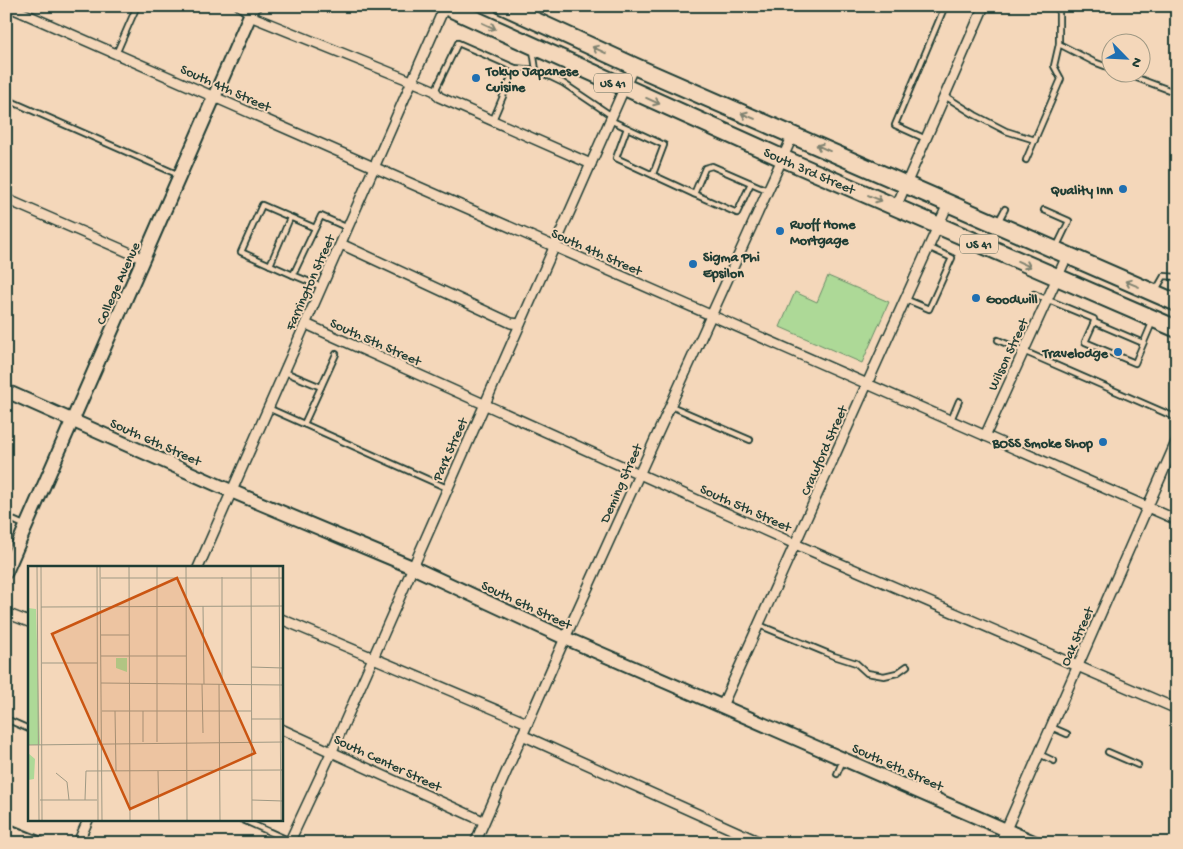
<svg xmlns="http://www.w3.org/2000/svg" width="1183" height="849" font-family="'Gochi Hand',sans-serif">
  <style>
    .green { fill: #add997; stroke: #668b66 }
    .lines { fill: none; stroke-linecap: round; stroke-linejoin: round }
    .lane-casing { stroke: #1f3d34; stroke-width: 8 }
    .street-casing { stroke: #1f3d34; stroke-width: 12 }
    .secondary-casing { stroke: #1f3d34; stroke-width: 16 }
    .highway-casing { stroke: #1f3d34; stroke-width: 20 }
    .lane { stroke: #f4d7ba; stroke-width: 4.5 }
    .street { stroke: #f4d7ba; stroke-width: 9 }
    .secondary { stroke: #f4d7ba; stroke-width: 12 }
    .highway { stroke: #f4d7ba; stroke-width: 16 }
    .oneway { stroke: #7f8270 }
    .poi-dot { fill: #1f6fb2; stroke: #f4d7ba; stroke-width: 2 }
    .labels { text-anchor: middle; stroke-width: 4; stroke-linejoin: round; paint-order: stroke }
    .shield { fill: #f4d7ba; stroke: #5f6b5c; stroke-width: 1 }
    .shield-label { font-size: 12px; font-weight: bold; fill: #1f3d34 }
    .poi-label { font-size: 14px; font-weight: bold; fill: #1f3d34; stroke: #f4d7ba; text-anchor: start }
    .street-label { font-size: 14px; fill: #1f3d34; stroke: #f4d7ba }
    .inset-road { fill: none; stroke: #9f9984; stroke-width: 1 }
    .view { fill: #ca5512; fill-opacity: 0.15; stroke: #ca5512; stroke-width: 2.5 }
    .inset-edge { fill: none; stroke: #1f3d34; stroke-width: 2.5 }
  </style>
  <rect width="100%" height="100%" fill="#f4d7ba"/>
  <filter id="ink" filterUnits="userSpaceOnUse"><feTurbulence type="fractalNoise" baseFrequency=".02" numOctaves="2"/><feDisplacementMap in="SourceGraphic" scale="10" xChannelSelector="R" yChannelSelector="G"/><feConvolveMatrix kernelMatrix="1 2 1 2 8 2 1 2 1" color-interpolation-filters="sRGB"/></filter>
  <g filter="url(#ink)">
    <polygon class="green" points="828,276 889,302 862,363 780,327 795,292 817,302"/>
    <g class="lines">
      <defs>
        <g id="lane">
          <polyline points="237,6 249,15"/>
          <polyline points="1052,6 1059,9 1059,44 1094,62 1110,68"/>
          <polyline points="533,50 536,70"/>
          <polyline points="116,54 137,6"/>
          <polyline points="1121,72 1177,93"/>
          <polyline points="435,91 458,43 515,68 536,70 563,83 612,116"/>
          <polyline points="945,96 975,115 1006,131 1035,140"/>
          <polyline points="6,99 179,175"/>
          <polyline points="493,120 515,68"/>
          <polyline points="610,120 664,145 653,174"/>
          <polyline points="627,128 616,158 694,194 705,168 712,166 767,190"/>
          <polyline points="926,139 895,125 945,6"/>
          <polyline points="1026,160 1061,79 1054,66 1059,44"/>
          <polyline points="694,194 737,213 751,183"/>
          <polyline points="1044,210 1069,221 1056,248"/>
          <polyline points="998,222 1005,209"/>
          <polyline points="270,265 290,218"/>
          <polyline points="293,275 241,252 262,205 315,228"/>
          <polyline points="322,287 293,275 321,216 348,228"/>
          <polyline points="1156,290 1164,276 1177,277"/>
          <polyline points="1034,294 1094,319 1094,322"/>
          <polyline points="905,299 929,309 952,258 928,247"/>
          <polyline points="998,340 1177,418"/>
          <polyline points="1143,343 1094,322 1085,342 1135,363 1152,323"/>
          <polyline points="285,372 321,387 304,424"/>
          <polyline points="321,387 336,354"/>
          <polyline points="671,406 750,440"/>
          <polyline points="268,408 447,488"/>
          <polyline points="951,420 959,401"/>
          <polyline points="6,517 26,526"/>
          <polyline points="759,625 834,656 856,663 867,673 884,676 897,673 907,666"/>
          <polyline points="6,719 29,729"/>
          <polyline points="1051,727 1067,734"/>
          <polyline points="1108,752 1138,765"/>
          <polyline points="1039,754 1054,761"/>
          <polyline points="837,774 843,760"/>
          <polyline points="243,820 290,841"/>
        </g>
        <g id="street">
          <polyline points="7,6 1177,520"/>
          <polyline points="250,16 421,85 435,91 439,97 591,164"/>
          <polyline points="6,199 144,259"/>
          <polyline points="896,207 984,6"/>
          <polyline points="341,244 511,323 520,324"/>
          <polyline points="306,324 795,544 1177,709"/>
          <polyline points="985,436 1067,256"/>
          <polyline points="198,568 445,6"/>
          <polyline points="6,613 29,622"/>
          <polyline points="281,619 527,723"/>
          <polyline points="722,706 948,204"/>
          <polyline points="281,729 483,821"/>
          <polyline points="522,735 762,843"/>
          <polyline points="78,843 88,820"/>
          <polyline points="289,843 332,751 634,66"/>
          <polyline points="475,843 565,638 793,135"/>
          <polyline points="1000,843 1177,440"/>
        </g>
        <g id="secondary">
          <polyline points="6,391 231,491 412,567 565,638 1036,843"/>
          <polyline points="6,572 254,6"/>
          <polyline points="6,830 38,843"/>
        </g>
        <g id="highway">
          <path id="s1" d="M445,6l337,152 395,171"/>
          <polyline points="503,6 634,66 1177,303"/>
        </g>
      </defs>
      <use href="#lane" class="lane-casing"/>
      <use href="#street" class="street-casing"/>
      <use href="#secondary" class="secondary-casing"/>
      <use href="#highway" class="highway-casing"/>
      <use href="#lane" class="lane"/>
      <use href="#street" class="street"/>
      <use href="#secondary" class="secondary"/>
      <use href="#highway" class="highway"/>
    </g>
    <defs><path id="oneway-shaft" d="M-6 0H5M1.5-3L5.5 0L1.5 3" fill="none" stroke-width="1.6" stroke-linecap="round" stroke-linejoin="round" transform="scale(1.25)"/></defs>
    <g class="oneway">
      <use href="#oneway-shaft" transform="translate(489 26) rotate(24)"/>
      <use href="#oneway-shaft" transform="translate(599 50) rotate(-155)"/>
      <use href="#oneway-shaft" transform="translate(653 101) rotate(24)"/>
      <use href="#oneway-shaft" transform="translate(748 116) rotate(-157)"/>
      <use href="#oneway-shaft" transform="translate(823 148) rotate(-156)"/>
      <use href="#oneway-shaft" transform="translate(875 198) rotate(23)"/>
      <use href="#oneway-shaft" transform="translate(1024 264) rotate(24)"/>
      <use href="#oneway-shaft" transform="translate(1132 284) rotate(-157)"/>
    </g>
  </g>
  <g class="poi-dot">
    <circle cx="476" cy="78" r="5"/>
    <circle cx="1123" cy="189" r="5"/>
    <circle cx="780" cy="231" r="5"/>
    <circle cx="693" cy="264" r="5"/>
    <circle cx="976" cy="298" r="5"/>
    <circle cx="1118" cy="352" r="5"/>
    <circle cx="1103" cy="442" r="5"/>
  </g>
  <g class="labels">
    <g class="shield">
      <rect x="594" y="73.5" width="38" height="19" rx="4"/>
      <rect x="960" y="234.5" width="38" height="19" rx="4"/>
    </g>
    <g class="shield-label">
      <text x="613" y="87">US 41</text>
      <text x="979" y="248">US 41</text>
    </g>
    <g class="poi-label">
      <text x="486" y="75">Tokyo Japanese<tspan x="486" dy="16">Cuisine</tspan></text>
      <text x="1113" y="194" text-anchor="end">Quality Inn</text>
      <text x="790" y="228">Ruoff Home<tspan x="790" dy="16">Mortgage</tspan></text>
      <text x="703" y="261">Sigma Phi<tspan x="703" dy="16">Epsilon</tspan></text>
      <text x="986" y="303">Goodwill</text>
      <text x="1108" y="357" text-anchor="end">Travelodge</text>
      <text x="1093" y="447" text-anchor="end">BOSS Smoke Shop</text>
    </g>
    <g class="street-label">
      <text transform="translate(226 87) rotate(24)" y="5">South 4th Street</text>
      <text dy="5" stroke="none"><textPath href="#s1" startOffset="400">South 3rd Street</textPath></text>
      <text transform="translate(597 251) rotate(24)" y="5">South 4th Street</text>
      <text transform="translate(309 282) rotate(-66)" y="5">Farrington Street</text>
      <text transform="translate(117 283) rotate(-66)" y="5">College Avenue</text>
      <text transform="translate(376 341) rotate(24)" y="5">South 5th Street</text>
      <text transform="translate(1007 354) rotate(-65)" y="5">Wilson Street</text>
      <text transform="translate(156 441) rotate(24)" y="5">South 6th Street</text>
      <text transform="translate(449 449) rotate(-66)" y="5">Park Street</text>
      <text transform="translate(823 450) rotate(-66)" y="5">Crawford Street</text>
      <text transform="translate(620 483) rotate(-66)" y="5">Deming Street</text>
      <text transform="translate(746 507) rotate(24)" y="5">South 5th Street</text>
      <text transform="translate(527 604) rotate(25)" y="5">South 6th Street</text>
      <text transform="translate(1076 636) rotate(-66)" y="5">Oak Street</text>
      <text transform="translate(388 762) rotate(25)" y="5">South Center Street</text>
      <text transform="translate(898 766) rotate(24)" y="5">South 6th Street</text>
    </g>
  </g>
  <g transform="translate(28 566)">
    <rect width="255" height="255" fill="#f4d7ba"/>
    <path d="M0,42l8,1 4,136h-12zM88,92h11v14l-11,-4zM0,187l7,6 -1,20 -6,1z" fill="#add997"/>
    <path class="inset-road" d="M9,0l2,255M13,0l1,255M69,0l1,255M72,0l2,255M101,0l1,255M129,0v176M158,0l1,255M223,0l1,255M251,0l2,255M194,11v106M73,12h182M175,40l1,78M13,41l242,-1M73,69h28M73,90h85M14,97h55M223,101l32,1M73,117l182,2M174,118l1,49M191,118l1,137M74,145h149M87,145l1,60M223,153h32M115,176v-31M0,179l255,-3M130,205l1,50M28,207l11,9 2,18M12,234h57M57,234l1,-29 197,-1M224,234l31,1"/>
    <path class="view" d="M149,12l78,175 -125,56 -78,-175z"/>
    <rect width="255" height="255" class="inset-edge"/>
  </g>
  <rect width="1183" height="849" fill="none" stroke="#f4d7ba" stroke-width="25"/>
  <rect x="12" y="12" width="1158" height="824" fill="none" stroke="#1f3d34" stroke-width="2" filter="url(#ink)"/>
  <g transform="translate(1126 58) rotate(114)"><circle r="24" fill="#f4d7ba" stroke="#9f9984"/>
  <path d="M0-4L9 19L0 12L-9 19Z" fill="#1f6fb2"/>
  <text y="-8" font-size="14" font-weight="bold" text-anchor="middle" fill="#1f3d34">N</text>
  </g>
</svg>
